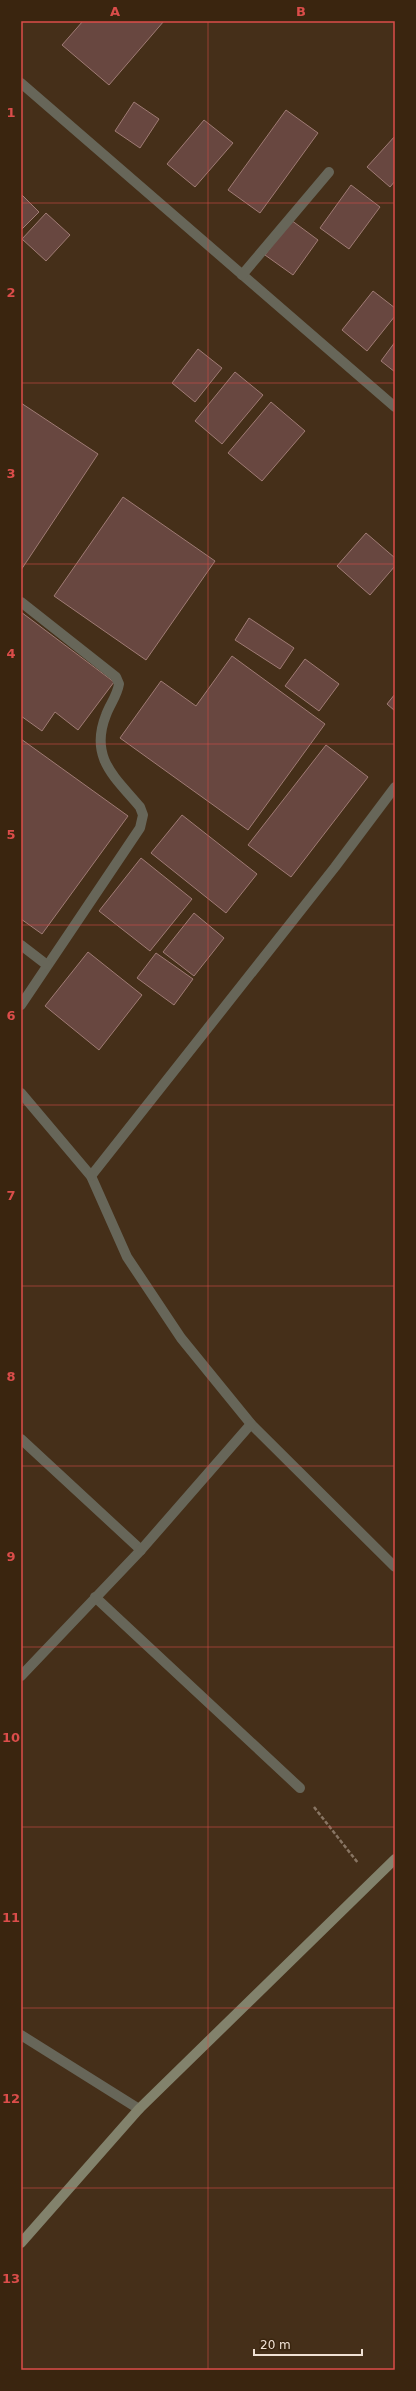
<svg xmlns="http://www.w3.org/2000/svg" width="416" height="2391" font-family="'DejaVu Sans',sans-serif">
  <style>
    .building { fill: #684740; stroke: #9f7b74 }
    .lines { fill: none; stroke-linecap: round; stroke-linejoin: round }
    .path { stroke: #887563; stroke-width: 2.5; stroke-dasharray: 4 2; stroke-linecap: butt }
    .lane { stroke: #676659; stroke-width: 10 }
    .street { stroke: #676659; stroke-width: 10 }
    .secondary { stroke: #82826c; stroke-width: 10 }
    .grid { fill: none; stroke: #db4d4a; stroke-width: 1; stroke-opacity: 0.55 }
    .neatline { fill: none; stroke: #db4d4a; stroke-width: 1.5 }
    .grid-label { font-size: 13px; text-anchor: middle; font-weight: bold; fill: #db4d4a }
  </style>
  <rect width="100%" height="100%" fill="#452f19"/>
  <g class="building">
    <polygon points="83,21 164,21 109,85 62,45"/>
    <polygon points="134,102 159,119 140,148 115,131"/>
    <polygon points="286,110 318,133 260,213 228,190"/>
    <polygon points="204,120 233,143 195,187 167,164"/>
    <polygon points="395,136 395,181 390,187 367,167"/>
    <polygon points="351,185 380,207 349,249 320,228"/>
    <polygon points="21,194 39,212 21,230"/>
    <polygon points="46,213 70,235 46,261 22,239"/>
    <polygon points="291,220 318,240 293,275 265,255"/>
    <polygon points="373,291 395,308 395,316 367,351 342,330"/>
    <polygon points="395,342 395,372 381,361"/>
    <polygon points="198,349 222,368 195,402 172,383"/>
    <polygon points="235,372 263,395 222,444 195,421"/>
    <polygon points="271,402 305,431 262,481 228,453"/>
    <polygon points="21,403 98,454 21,570"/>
    <polygon points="123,497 215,561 146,660 54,596"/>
    <polygon points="366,533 395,558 395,566 370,595 337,566"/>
    <polygon points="21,612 114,682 78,730 55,712 42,731 21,716"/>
    <polygon points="249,618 294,648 280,669 235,640"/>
    <polygon points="232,656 325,724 248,830 120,738 161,681 196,706"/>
    <polygon points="305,659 339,684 319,711 285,686"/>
    <polygon points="395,694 395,711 387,704"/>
    <polygon points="21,739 128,816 42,934 21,919"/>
    <polygon points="326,745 368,777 291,877 248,845"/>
    <polygon points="182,815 257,874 226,913 151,853"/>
    <polygon points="141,858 192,899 150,951 99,911"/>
    <polygon points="194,913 224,938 194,976 163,952"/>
    <polygon points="88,952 142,995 99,1050 45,1006"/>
    <polygon points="156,953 193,979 174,1005 137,978"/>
  </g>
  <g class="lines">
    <polyline class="path" points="314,1807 358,1863"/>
    <g class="lane">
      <path d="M21,602l95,75 3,7c-2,12 -9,20 -13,31 -17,43 9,62 34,92l3,8 -3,13 -119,177"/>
      <polyline points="21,945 47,965"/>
    </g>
    <g class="street">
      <polyline points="21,83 395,407"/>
      <polyline points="242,275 329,172"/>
      <polyline points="21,1093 91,1176 127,1257 181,1338 251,1424 395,1567"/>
      <polyline points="91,1176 335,867 395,787"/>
      <polyline points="21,1439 141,1550"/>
      <polyline points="95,1597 300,1788"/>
      <polyline points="21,1676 141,1550 251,1424"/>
      <polyline points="21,2035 139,2109"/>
    </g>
    <polyline class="secondary" points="21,2243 139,2109 395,1859"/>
  </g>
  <path class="grid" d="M208,21v2349M21,203h374M21,383h374M21,564h374M21,744h374M21,925h374M21,1105h374M21,1286h374M21,1466h374M21,1647h374M21,1827h374M21,2008h374M21,2188h374"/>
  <rect width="416" height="2391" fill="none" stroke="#3a250f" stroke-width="44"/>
  <path d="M254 2349v6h108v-6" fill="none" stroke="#f0e1d4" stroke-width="2"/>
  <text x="260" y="2349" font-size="12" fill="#f0e1d4" stroke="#3a250f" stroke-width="3" paint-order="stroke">20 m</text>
  <rect x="22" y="22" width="372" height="2347" class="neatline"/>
  <g class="grid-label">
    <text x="115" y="16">A</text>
    <text x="301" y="16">B</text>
    <text x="11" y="117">1</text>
    <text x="11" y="297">2</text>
    <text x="11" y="478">3</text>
    <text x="11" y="658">4</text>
    <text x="11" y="839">5</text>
    <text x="11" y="1020">6</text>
    <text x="11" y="1200">7</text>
    <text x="11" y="1381">8</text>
    <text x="11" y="1561">9</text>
    <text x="11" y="1742">10</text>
    <text x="11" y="1922">11</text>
    <text x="11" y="2103">12</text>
    <text x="11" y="2283">13</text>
  </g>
</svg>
